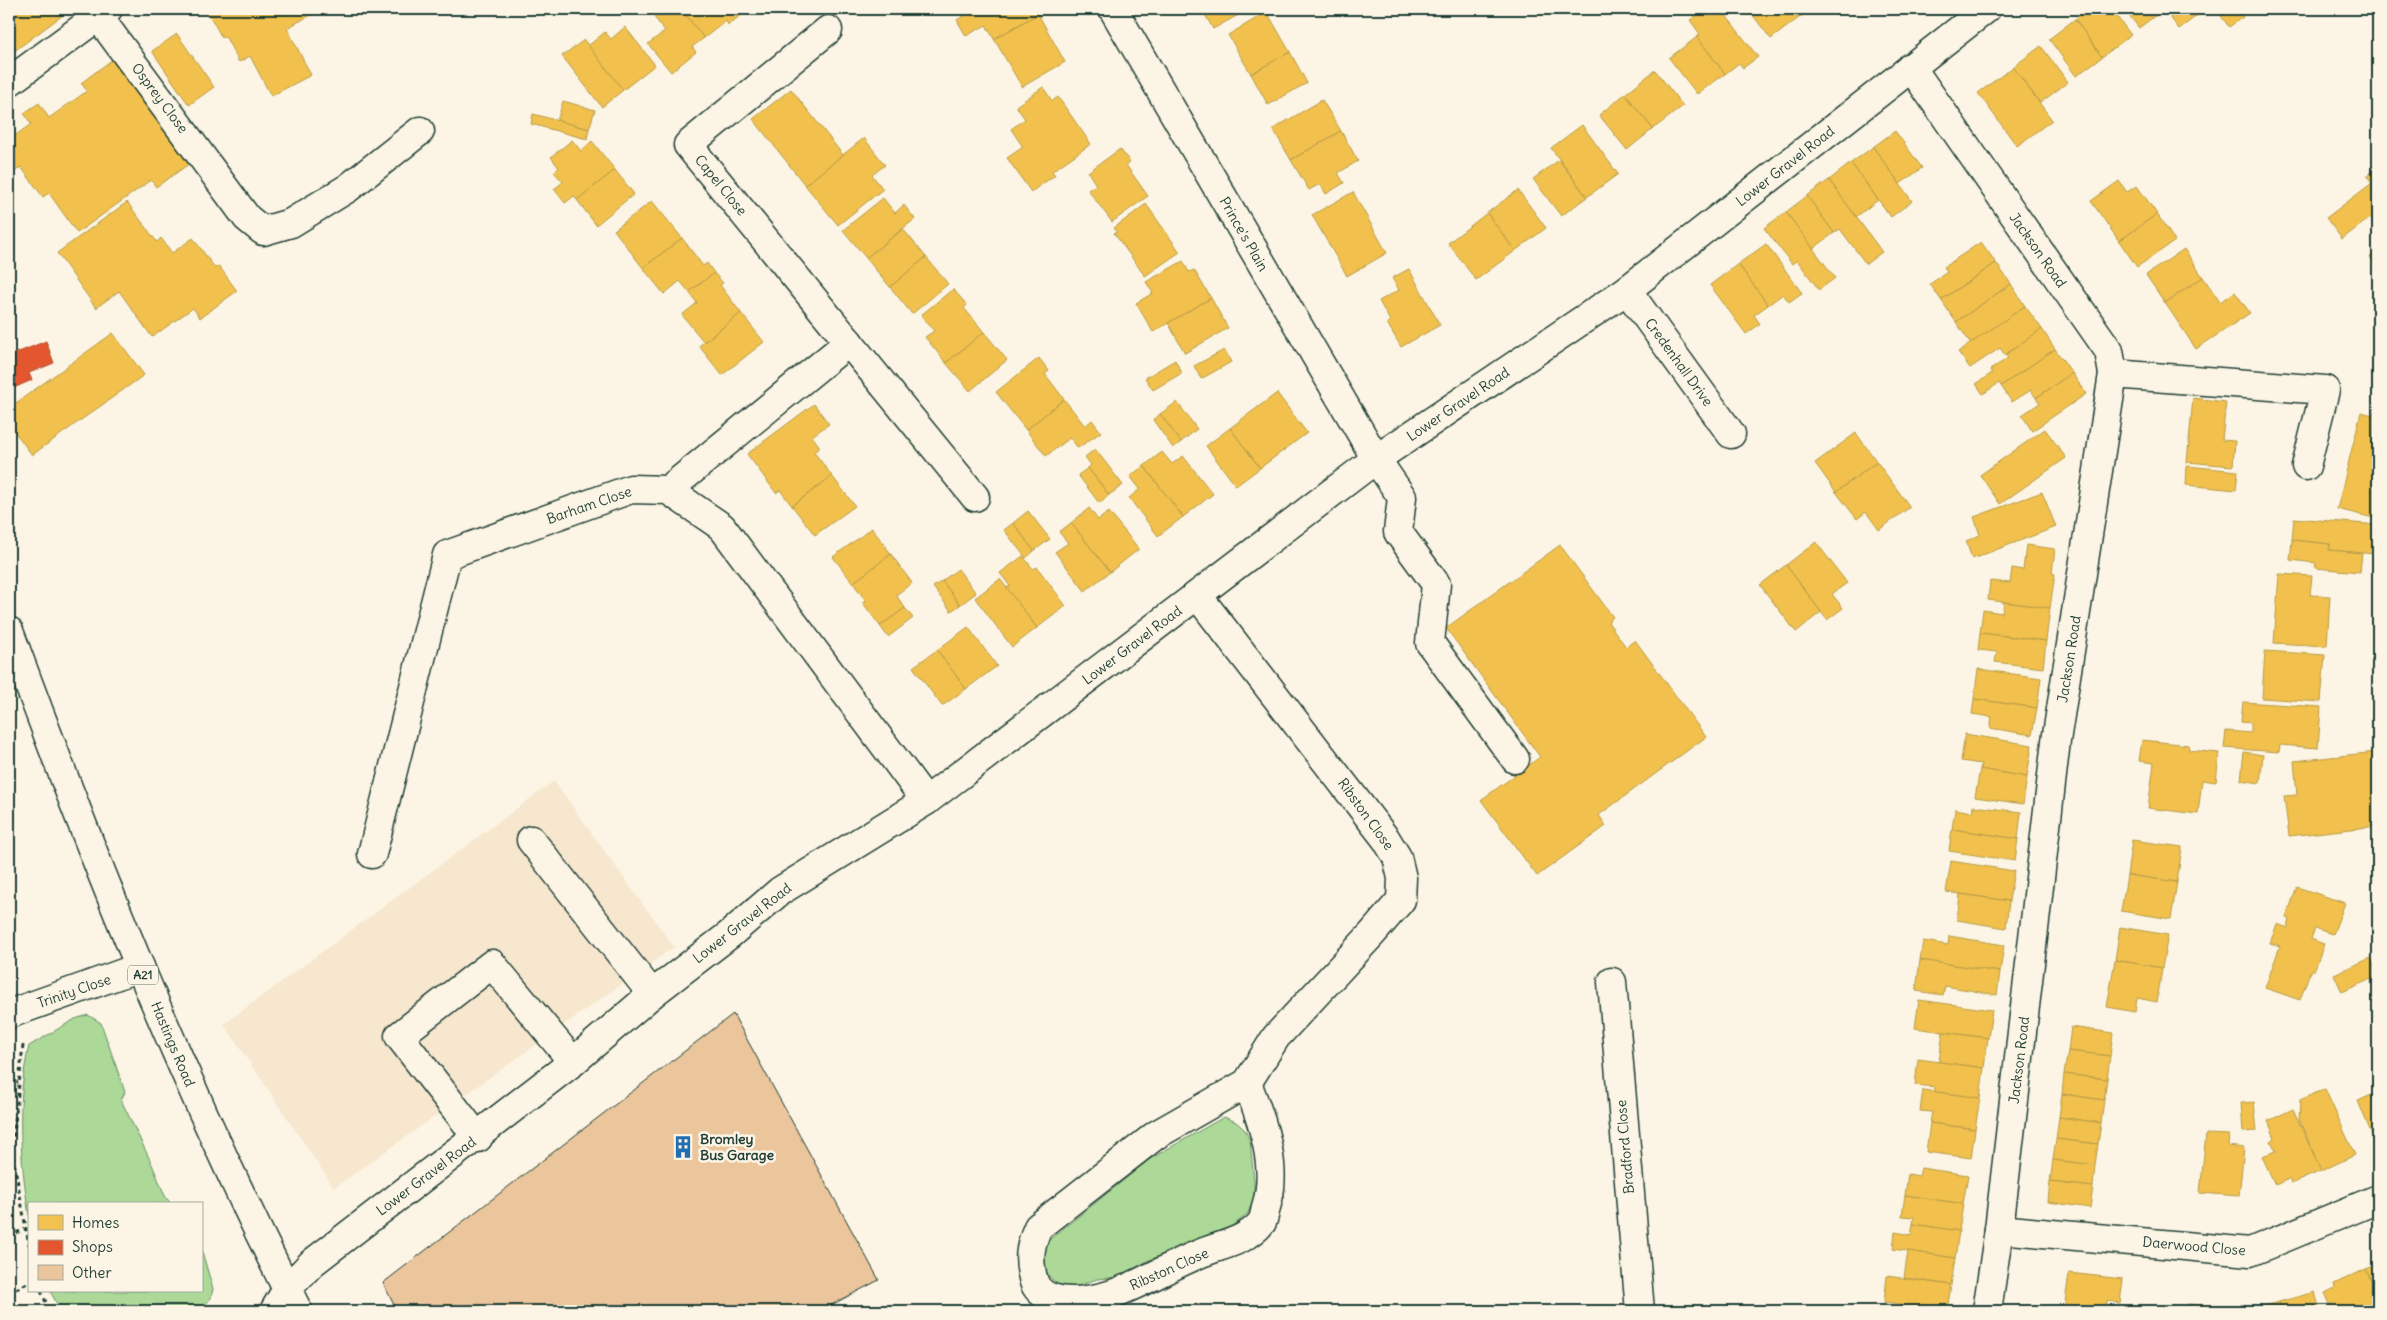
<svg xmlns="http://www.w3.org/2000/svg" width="2387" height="1320" font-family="Delius,sans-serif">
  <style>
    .built { fill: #f7e7cf }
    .green { fill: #acd997; stroke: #668b66 }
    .homes { fill: #f2c14e; stroke: #b39946 }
    .shops { fill: #e4572e; stroke: #a94f30 }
    .building { fill: #ebc59b; stroke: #1f3d34 }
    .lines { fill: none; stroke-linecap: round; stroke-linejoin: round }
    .minor-casing { stroke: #1f3d34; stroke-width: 31 }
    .major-casing { stroke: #1f3d34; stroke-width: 31 }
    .path { stroke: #1f3d34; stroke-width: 3; stroke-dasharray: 4 4; stroke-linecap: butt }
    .minor { stroke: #fcf5e5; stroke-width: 28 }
    .major { stroke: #fcf5e5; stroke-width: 28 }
    .labels { text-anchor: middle; stroke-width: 5; stroke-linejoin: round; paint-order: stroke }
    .shield { fill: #fcf5e5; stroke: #617469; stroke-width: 1 }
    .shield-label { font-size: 12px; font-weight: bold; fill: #1f3d34 }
    .street-label { font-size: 14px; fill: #1f3d34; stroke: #fcf5e5 }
    .poi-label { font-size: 14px; font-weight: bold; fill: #1f3d34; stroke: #fcf5e5; text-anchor: start }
  </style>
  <rect width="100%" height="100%" fill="#fcf5e5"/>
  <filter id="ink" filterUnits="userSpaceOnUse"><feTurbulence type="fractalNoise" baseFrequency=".02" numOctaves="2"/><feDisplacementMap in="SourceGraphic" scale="10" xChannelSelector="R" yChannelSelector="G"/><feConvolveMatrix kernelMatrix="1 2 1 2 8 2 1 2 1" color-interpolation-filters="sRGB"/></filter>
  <g filter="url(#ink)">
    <polygon class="built" points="554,781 674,947 334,1188 224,1024"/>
    <g class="green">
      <path d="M88,1015l13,8 24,69 -4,8 30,62 14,34 6,8h-142v11c-9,-56 -13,-113 0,-169l46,-27z"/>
      <polygon points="1224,1117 1236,1122 1245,1130 1250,1141 1254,1181 1254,1197 1248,1213 1230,1229 1147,1261 1120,1277 1097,1279 1075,1287 1057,1284 1048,1275 1042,1260 1043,1248 1050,1239 1150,1159"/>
      <polygon points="201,1248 213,1289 211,1298 200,1311 61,1311 50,1291 201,1291"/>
    </g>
    <g class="homes">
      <polygon points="9,9 71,9 9,55"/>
      <polygon points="206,9 307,9 311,15 287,28 311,75 271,96 250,56 239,62 225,36 222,38"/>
      <polygon points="664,9 681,9 704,38 692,47 696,52 671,72 648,44 665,31 654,17"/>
      <polygon points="681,9 742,9 745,12 728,25 726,21 704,38"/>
      <polygon points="975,9 1035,9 1038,14 994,39 986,25 966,36 957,20"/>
      <polygon points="1202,9 1249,9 1213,29"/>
      <polygon points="1705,9 1721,9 1758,57 1743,68 1739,63 1725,74 1697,37 1700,34 1690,20"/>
      <polygon points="1748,9 1793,9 1800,17 1771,39"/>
      <polygon points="1793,9 1811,9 1800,17"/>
      <polygon points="2090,9 2111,9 2131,35 2102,57 2075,19"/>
      <polygon points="2124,9 2164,9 2139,28"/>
      <polygon points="2164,9 2204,9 2205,10 2179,29"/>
      <polygon points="2216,9 2237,9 2243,17 2229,27"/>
      <polygon points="1267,12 1290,52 1251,74 1228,35"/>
      <polygon points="1038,14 1065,62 1022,87 994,39"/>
      <polygon points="2075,19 2102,57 2076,76 2049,39"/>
      <polygon points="625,27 655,65 623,90 588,46 605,32 611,39"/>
      <polygon points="177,34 214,87 189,105 152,51"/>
      <polygon points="1697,37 1725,74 1697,94 1669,58"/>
      <polygon points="584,40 623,90 602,107 562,56"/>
      <polygon points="2041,46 2068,82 2040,103 2013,67"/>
      <polygon points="1290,52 1307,83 1268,105 1251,74"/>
      <polygon points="113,59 189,164 156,187 151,180 77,233 49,193 43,197 21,167 10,175 9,140 31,124 24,113 39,103 49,118 87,91 81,83"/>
      <polygon points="2013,67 2052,120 2017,146 1978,93"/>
      <polygon points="1655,70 1683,106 1653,129 1625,94"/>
      <polygon points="1043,87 1052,101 1058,97 1091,144 1052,171 1055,175 1031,192 1007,158 1023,147 1011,129 1025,119 1016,106"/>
      <polygon points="791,89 843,155 805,185 753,119"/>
      <polygon points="1625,94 1653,129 1627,150 1599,115"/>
      <polygon points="1322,100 1341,131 1291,160 1273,129"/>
      <polygon points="563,101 595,110 589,129 557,121"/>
      <polygon points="533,114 589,129 587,139 531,124"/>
      <polygon points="1582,125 1618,174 1587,197 1551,148"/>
      <polygon points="1341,131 1358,161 1338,173 1344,183 1326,194 1320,184 1309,190 1291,160"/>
      <polygon points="1895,131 1922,168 1900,184 1873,147"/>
      <polygon points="864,138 885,165 872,175 883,189 838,225 805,185"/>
      <polygon points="572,140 581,151 592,141 615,170 577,200 574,196 565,203 554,189 563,182 554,172 559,168 551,157"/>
      <polygon points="1873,147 1912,201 1891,217 1851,163"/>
      <polygon points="1120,149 1130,162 1126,165 1148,196 1112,222 1088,190 1096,185 1088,172"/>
      <polygon points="1559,160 1587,197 1561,216 1533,179"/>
      <polygon points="1851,163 1878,200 1856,217 1829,180"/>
      <polygon points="2378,167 2378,229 2370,218 2342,239 2326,218 2372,183 2367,176"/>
      <polygon points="615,170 634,194 596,225 577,200"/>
      <polygon points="1829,180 1882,252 1866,264 1840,229 1834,233 1807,196"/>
      <polygon points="2119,181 2127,192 2137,186 2157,214 2119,241 2091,201"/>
      <polygon points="1518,190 1546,228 1515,251 1487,213"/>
      <polygon points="1353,192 1387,253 1347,276 1312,215"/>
      <polygon points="1807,196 1834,233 1813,249 1786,212"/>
      <polygon points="883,198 895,213 904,205 915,219 866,258 843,230"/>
      <polygon points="652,201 682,238 643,268 614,230"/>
      <polygon points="127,202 157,242 161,238 172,253 193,238 215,268 219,266 237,291 200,318 193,308 152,337 119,291 96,308 57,253"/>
      <polygon points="1146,204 1180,252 1145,276 1114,233 1117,232 1114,228"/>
      <polygon points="1786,212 1835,278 1819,290 1797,260 1792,264 1764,228"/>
      <polygon points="1487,213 1515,251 1476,280 1448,243"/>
      <polygon points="2157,214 2175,241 2137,267 2119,241"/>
      <polygon points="903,229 926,257 890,287 866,258"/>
      <polygon points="682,238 703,266 707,263 714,273 689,292 680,281 664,294 643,268"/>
      <polygon points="1981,242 1996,263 1941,300 1930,284 1947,272 1944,267"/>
      <polygon points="1766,244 1802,293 1789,302 1783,294 1768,305 1738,264"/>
      <polygon points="2184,249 2203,277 2165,303 2146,275"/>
      <polygon points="2378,251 2378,268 2370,257"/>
      <polygon points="926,257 948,284 912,314 890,287"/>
      <polygon points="1183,261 1189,272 1194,270 1211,298 1153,332 1136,303 1153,293 1146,282"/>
      <polygon points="1996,263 2011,284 1956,322 1941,300"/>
      <polygon points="1738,264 1768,305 1754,315 1760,324 1746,334 1710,285"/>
      <polygon points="1409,269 1440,325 1401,347 1387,323 1390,321 1379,301 1399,290 1392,278"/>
      <polygon points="714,273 723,283 720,285 741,313 704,342 682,315 697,303 689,292"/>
      <polygon points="2203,277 2220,302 2235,292 2250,313 2196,349 2165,303"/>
      <polygon points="2011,284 2025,306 1971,344 1956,322"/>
      <polygon points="953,289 967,305 964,308 984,332 946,363 925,337 934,331 921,315"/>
      <polygon points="1211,298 1228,328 1185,353 1168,323"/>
      <polygon points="2025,306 2042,329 2005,355 2000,348 1970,368 1958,352"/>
      <polygon points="741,313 764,342 722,375 699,346"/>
      <polygon points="2042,329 2055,349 2001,386 1999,383 1983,394 1976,384 1992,373 1990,370 2008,358 2005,355"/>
      <polygon points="984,332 1007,360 970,391 946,363"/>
      <polygon points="113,333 144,375 32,455 9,424 9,408"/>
      <polygon points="2055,349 2072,373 2036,398 2031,390 2012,402 2001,386"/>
      <polygon points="1224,350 1231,362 1201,379 1194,366"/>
      <polygon points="1039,358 1049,371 1045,374 1064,399 1026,430 996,392"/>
      <polygon points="1175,360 1182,373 1153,390 1145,378"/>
      <polygon points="2072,373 2086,394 2032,431 2022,415 2040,403 2036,398"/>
      <polygon points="2378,392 2378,519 2337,509 2361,412 2373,415"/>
      <polygon points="1277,393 1307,433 1260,468 1230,428"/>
      <polygon points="2193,398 2226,402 2222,440 2235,441 2233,466 2187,462"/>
      <polygon points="1064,399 1085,426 1092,420 1101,432 1078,448 1070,438 1046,456 1026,430"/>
      <polygon points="1177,402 1197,429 1181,442 1160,414"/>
      <polygon points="814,404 829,424 812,436 820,447 814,452 832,476 792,506 780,490 776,493 747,454"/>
      <polygon points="1160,414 1181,442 1173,448 1153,420"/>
      <polygon points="1230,428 1260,468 1236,486 1206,446"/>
      <polygon points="2045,429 2066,458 2000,504 1980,475"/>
      <polygon points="1856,433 1877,462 1836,492 1815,463"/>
      <polygon points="1095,449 1123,485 1109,495 1088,468 1091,465 1085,457"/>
      <polygon points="1162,452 1172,464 1183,456 1213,494 1183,517 1144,466"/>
      <polygon points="1877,462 1910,507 1879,530 1866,512 1857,519 1836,492"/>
      <polygon points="1144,466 1183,517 1158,536 1129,498 1140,489 1130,476"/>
      <polygon points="2187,466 2238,471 2236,490 2186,485"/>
      <polygon points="1088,468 1109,495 1099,503 1078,475"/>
      <polygon points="832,476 855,506 815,535 792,506"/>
      <polygon points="2042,492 2056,527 1972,559 1966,541 1980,535 1974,517"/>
      <polygon points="1089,508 1098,520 1109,512 1139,549 1110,572 1071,523"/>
      <polygon points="1028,511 1050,539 1034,551 1013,523"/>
      <polygon points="2294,518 2378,525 2375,554 2329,550 2330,544 2292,540"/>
      <polygon points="1013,523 1034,551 1026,558 1004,530"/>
      <polygon points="1071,523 1110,572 1085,591 1055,552 1068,543 1059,532"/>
      <polygon points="872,528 891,554 853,583 833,557"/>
      <polygon points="2292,540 2330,544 2329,550 2362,553 2360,572 2315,568 2316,563 2290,560"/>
      <polygon points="1816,542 1847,583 1832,594 1843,608 1827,620 1786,565"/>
      <polygon points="1560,545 1613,617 1608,622 1626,647 1635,640 1706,737 1599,815 1606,826 1537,876 1481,800 1540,757 1446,628"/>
      <polygon points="2026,545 2055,549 2052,573 2055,574 2050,608 1988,600 1990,581 2010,583 2012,568 2023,570"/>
      <polygon points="891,554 912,583 896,595 905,608 880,626 863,603 866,601 853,583"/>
      <polygon points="1023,556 1033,569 1037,567 1066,606 1037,628 1006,588 1010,586 1000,573"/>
      <polygon points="1786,565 1821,612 1796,632 1760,585"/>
      <polygon points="958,569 976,593 960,605 942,581"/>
      <polygon points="2279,574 2312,576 2310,595 2330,596 2327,646 2274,643"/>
      <polygon points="1000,579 1037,628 1012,647 975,598"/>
      <polygon points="942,581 960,605 951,611 933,587"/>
      <polygon points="2004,602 2050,608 2046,641 1980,633 1983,610 2002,613"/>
      <polygon points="905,608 913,618 888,637 880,626"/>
      <polygon points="968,627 997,666 966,689 937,650"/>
      <polygon points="1980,633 2046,641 2043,668 1995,662 1997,652 1978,650"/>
      <polygon points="937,650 966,689 942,706 913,667"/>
      <polygon points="2265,651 2325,655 2321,702 2262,698"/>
      <polygon points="1978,669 2041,678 2037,708 1974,699"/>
      <polygon points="1974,699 2037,708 2032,735 1990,728 1992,717 1972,714"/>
      <polygon points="2243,702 2321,707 2318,748 2280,745 2279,752 2224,748 2226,731 2251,733 2251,723 2241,722"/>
      <polygon points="1965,734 2032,745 2027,777 1980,769 1981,764 1961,761"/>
      <polygon points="2142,740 2189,745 2189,750 2219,753 2216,782 2202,780 2198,814 2148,808 2154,763 2139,761"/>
      <polygon points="2244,752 2263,755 2260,783 2241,780"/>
      <polygon points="2376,752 2378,826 2289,836 2284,796 2297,795 2294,761"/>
      <polygon points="1980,769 2027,777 2023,804 1975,797"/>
      <polygon points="1973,806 2021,812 2018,839 1952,829 1955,809 1972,812"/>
      <polygon points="1952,829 2018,839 2015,861 1949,851"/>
      <polygon points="2132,840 2182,847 2177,882 2127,875"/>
      <polygon points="1951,861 2014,871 2009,901 1946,892"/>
      <polygon points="2127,875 2177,882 2171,919 2121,911"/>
      <polygon points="2297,887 2345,903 2333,934 2315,928 2311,939 2324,944 2314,971 2311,969 2300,1000 2265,988 2280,946 2270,943 2277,924 2288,928 2290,919 2286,918"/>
      <polygon points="1960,894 2009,901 2006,928 1957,920"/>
      <polygon points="2120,927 2168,935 2162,968 2115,960"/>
      <polygon points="1949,936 2004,945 2000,972 1920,960 1923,941 1948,945"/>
      <polygon points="2371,958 2378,976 2342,992 2334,974"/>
      <polygon points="1920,960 2000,972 1997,995 1945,986 1943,995 1916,991"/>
      <polygon points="2115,960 2162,968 2157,1002 2137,998 2135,1012 2107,1007"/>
      <polygon points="1919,1000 1992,1010 1988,1038 1915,1028"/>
      <polygon points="2071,1027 2113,1033 2110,1056 2068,1051"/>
      <polygon points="1943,1032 1988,1038 1984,1068 1939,1062"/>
      <polygon points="2068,1051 2110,1056 2107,1079 2064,1074"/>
      <polygon points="1918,1059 1984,1068 1980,1098 1934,1092 1935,1087 1915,1085"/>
      <polygon points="2064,1074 2107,1079 2104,1100 2062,1094"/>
      <polygon points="2325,1089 2355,1155 2321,1171 2299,1119 2300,1100"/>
      <polygon points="1923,1090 1980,1098 1975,1129 1930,1123 1932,1112 1920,1111"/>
      <polygon points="2378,1092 2378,1145 2376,1145 2358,1101"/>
      <polygon points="2062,1094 2104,1100 2101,1123 2059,1117"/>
      <polygon points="2254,1102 2257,1131 2243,1132 2241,1103"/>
      <polygon points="2293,1109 2321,1171 2291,1184 2289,1179 2275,1185 2262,1156 2276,1151 2271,1141 2275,1138 2268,1121"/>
      <polygon points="2059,1117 2101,1123 2098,1144 2056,1139"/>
      <polygon points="1930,1123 1975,1129 1971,1158 1926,1152"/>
      <polygon points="2206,1134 2229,1135 2228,1146 2244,1148 2239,1196 2200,1193"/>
      <polygon points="2056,1139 2098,1144 2095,1165 2053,1160"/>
      <polygon points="2053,1160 2095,1165 2093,1187 2050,1182"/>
      <polygon points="1921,1168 1968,1175 1963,1204 1905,1195 1908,1174 1919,1176"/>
      <polygon points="2050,1182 2093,1187 2090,1208 2048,1202"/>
      <polygon points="1905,1195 1963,1204 1959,1231 1913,1224 1914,1217 1902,1216"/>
      <polygon points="1913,1224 1959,1231 1955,1258 1893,1249 1895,1232 1911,1235"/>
      <polygon points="1908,1251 1955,1258 1951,1285 1904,1278"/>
      <polygon points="2378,1264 2378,1298 2366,1269"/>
      <polygon points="2366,1269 2378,1298 2378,1311 2333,1311 2325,1293 2335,1288 2334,1284"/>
      <polygon points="2069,1273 2123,1279 2120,1303 2107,1301 2106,1311 2064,1311"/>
      <polygon points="1887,1276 1951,1285 1947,1311 1928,1311 1900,1307 1900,1304 1884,1302"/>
      <polygon points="2315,1292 2320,1311 2281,1311 2279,1302"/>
      <polygon points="2279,1302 2281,1311 2247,1311 2247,1310"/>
      <polygon points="2188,1304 2225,1307 2225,1311 2187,1311"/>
      <polygon points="1900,1307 1928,1311 1899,1311"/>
    </g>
    <polygon class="shops" points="46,341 54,363 29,373 32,380 9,390 9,356"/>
    <polygon class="building" points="733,1014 879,1280 820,1311 397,1311 383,1283"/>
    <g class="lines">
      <defs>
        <g id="minor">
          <polyline points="1113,9 1376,459 1402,497 1398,532 1436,584 1430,643 1515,759"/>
          <polyline points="98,16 247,218 263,231 291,223 348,188 420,131"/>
          <polyline points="828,30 688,145 975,497"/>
          <polyline points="1911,67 2109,351 2113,374 2056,741 1999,1229 1987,1311"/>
          <polyline points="9,82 108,9"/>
          <polyline points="1627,290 1731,434"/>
          <polyline points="2113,374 2325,390 2306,466"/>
          <polyline points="668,490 849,342"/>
          <path d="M1198,596l188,243 11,18 5,21 -1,22 -29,34 -96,103 -29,46 -91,52 -118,92c-9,20 -10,34 -4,55 4,11 15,16 26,18 51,7 94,-28 139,-46 21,-9 47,-12 63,-32 2,-4 3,-10 4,-15 13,-39 -4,-87 -19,-124"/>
          <polyline points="531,840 652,994"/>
          <polyline points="372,854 447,555 631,489 668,490 722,527 926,801"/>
          <polyline points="1612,982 1640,1311"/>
          <polyline points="9,1014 140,967"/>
          <polyline points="478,1138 399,1036 492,964 573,1062"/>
          <polyline points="1999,1229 2250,1252 2378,1199"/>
          <polyline points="274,1311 287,1289 312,1263 573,1062 652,994 729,935 780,891 926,801 1376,459 1627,290 1986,9"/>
        </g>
        <path id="major" d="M9,631c85,231 177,460 289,680"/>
      </defs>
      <use href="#minor" class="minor-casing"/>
      <use href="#major" class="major-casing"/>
      <g class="path">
        <polyline points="23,1045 12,1151 29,1245"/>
        <polyline points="9,1086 18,1082"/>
        <polyline points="9,1236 25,1229"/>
        <polyline points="41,1291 50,1311"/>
        <polyline points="9,1293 29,1282"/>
      </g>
      <use href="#minor" class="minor"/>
      <use href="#major" class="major"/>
    </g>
  </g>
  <defs>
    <symbol id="building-bare" viewBox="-9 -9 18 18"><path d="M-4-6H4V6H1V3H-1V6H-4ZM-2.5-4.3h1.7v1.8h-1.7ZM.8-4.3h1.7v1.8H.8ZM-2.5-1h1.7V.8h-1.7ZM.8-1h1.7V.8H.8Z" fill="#1f6fb2" stroke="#fcf5e5" stroke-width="2.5" paint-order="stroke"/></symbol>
  </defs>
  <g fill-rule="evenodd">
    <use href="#building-bare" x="667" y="1131" width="32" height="32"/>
  </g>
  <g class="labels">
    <rect class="shield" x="128" y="965.5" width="30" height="19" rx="4"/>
    <g class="shield-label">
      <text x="143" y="979">A21</text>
    </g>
    <g class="street-label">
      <text transform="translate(160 98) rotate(53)" y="5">Osprey Close</text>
      <text transform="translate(1785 166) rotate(-38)" y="5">Lower Gravel Road</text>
      <text transform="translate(721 185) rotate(51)" y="5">Capel Close</text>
      <text transform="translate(1244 234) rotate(60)" y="5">Prince's Plain</text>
      <text transform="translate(2038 250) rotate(55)" y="5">Jackson Road</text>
      <text transform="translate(1679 362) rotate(54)" y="5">Credenhall Drive</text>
      <text transform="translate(1458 404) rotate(-34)" y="5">Lower Gravel Road</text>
      <text transform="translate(589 505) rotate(-19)" y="5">Barham Close</text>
      <text transform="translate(1132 645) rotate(-37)" y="5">Lower Gravel Road</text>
      <text transform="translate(2069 659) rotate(-81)" y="5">Jackson Road</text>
      <text transform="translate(1366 814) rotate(54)" y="5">Ribston Close</text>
      <text transform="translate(742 923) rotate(-38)" y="5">Lower Gravel Road</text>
      <text transform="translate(74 991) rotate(-19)" y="5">Trinity Close</text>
      <text transform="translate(173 1044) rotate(67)" y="5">Hastings Road</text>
      <text transform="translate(2019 1060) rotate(-83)" y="5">Jackson Road</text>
      <text transform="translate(1625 1147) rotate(-95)" y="5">Bradford Close</text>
      <text transform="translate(426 1176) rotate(-37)" y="5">Lower Gravel Road</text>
      <text transform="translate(2194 1246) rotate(5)" y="5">Daerwood Close</text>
      <text transform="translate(1169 1269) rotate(-24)" y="5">Ribston Close</text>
    </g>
    <g class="poi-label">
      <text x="700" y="1144">Bromley<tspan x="700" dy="16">Bus Garage</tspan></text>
    </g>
  </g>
  <rect width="2387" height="1320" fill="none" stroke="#fcf5e5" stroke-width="30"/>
  <rect x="15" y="15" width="2357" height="1290" fill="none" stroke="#1f3d34" stroke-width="2" filter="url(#ink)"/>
  <rect x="28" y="1202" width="175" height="90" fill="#fcf5e5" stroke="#a4ab9e"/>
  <rect x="38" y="1215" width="25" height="15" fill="#f2c14e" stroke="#a4ab9e"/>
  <text x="72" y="1228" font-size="15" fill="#1f3d34">Homes</text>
  <rect x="38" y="1240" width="25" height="15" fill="#e4572e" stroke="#a4ab9e"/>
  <text x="72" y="1252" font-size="15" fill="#1f3d34">Shops</text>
  <rect x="38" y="1265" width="25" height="15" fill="#ebc59b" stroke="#a4ab9e"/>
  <text x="72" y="1278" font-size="15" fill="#1f3d34">Other</text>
</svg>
